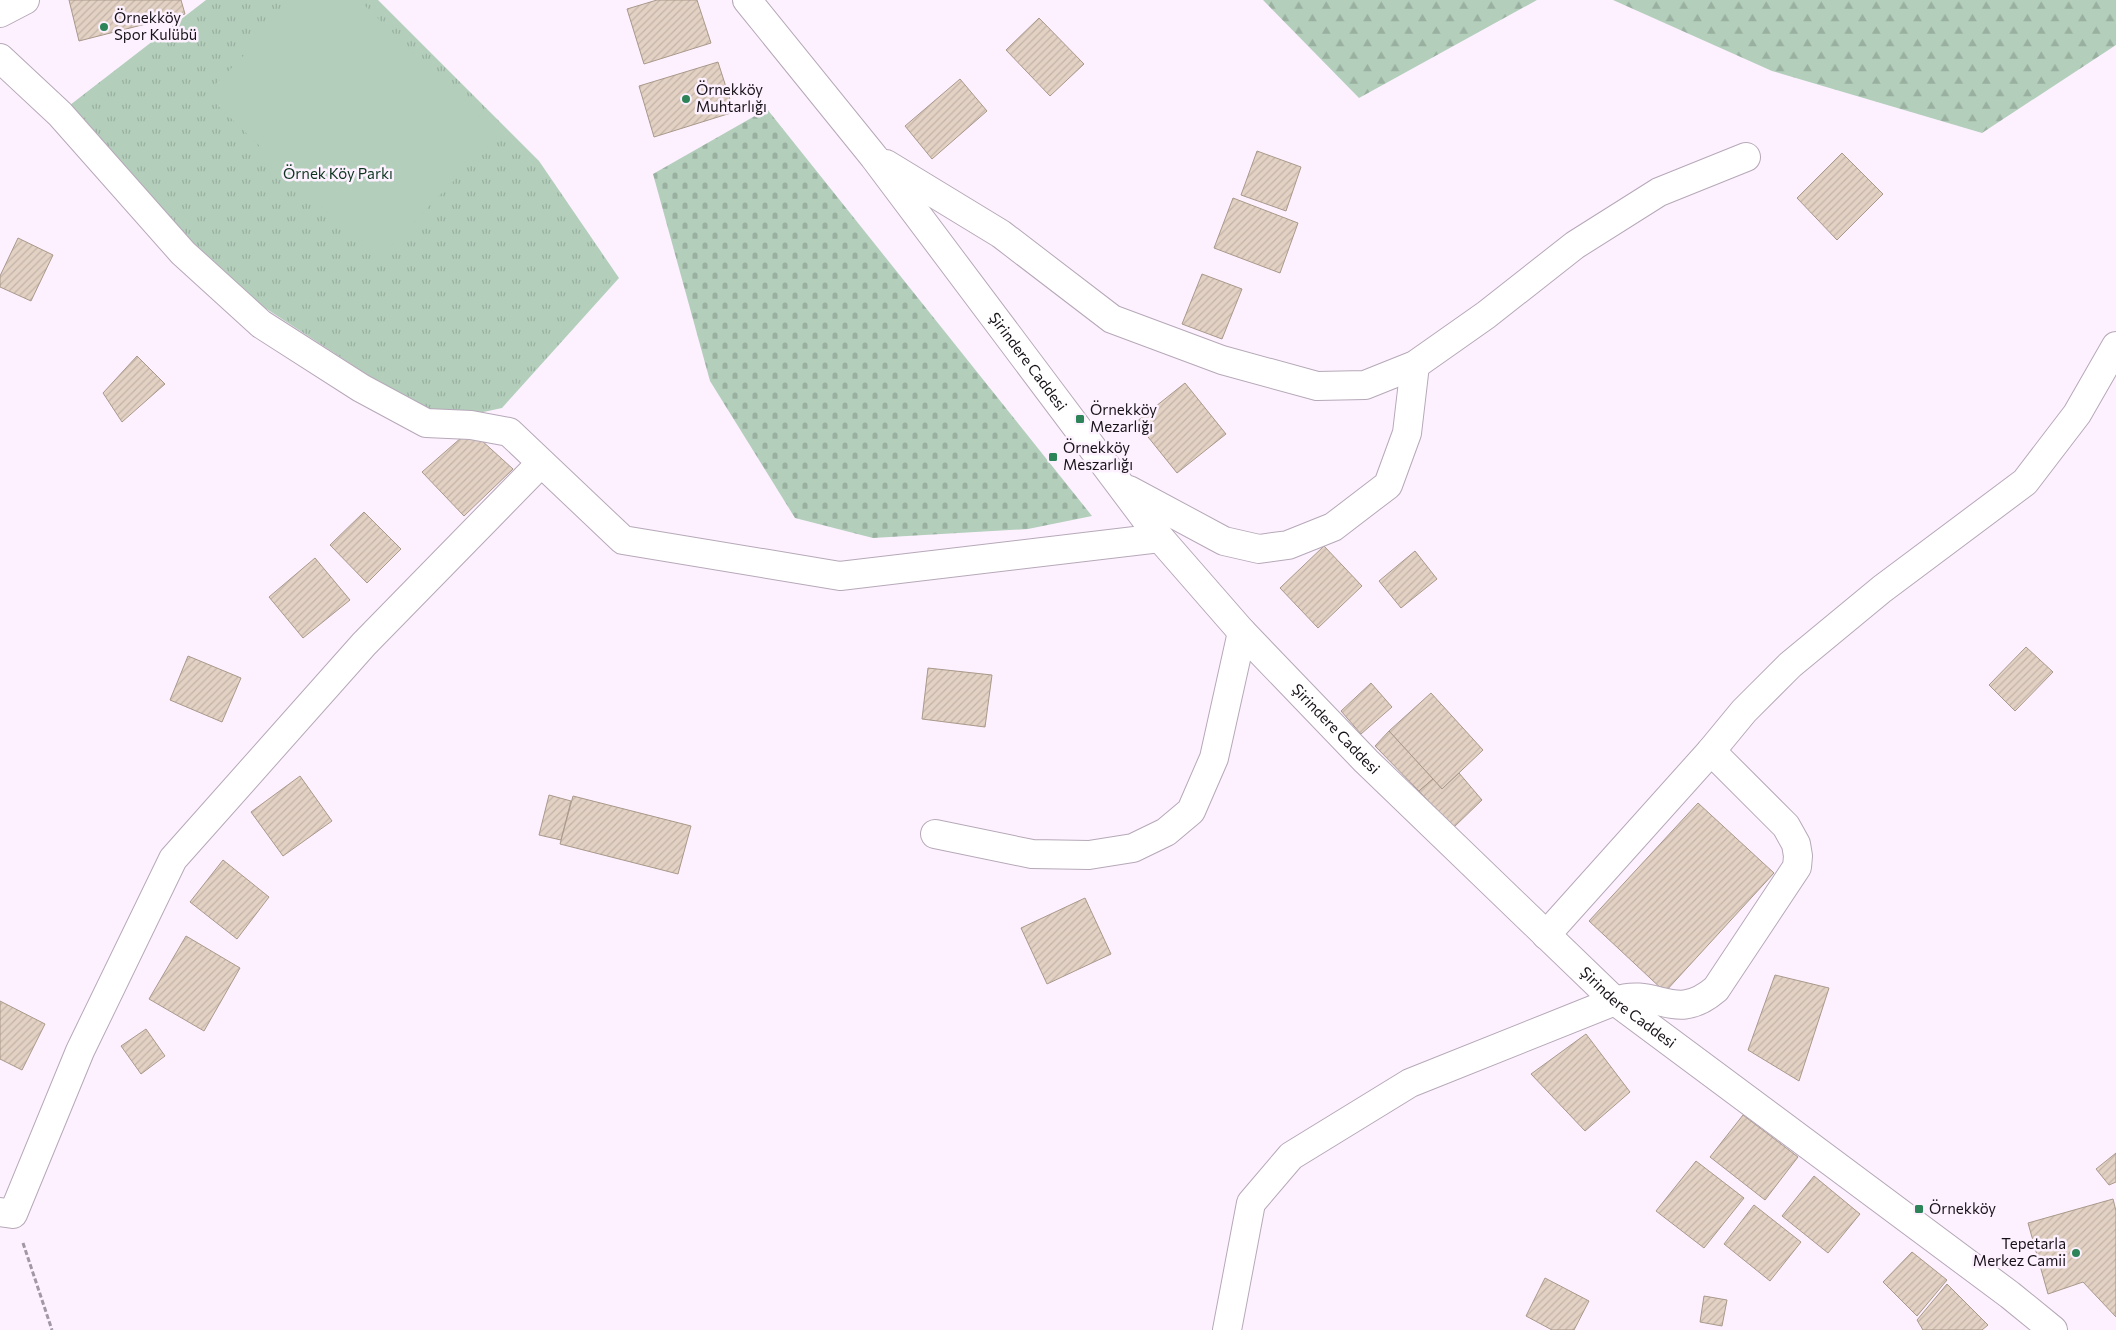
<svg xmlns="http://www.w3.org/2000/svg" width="2116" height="1330" font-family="Commissioner,sans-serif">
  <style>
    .grass { fill: url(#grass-tufts) }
    .forest { fill: url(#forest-firs) }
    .cemetery { fill: url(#cemetery-stones) }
    .pitch { fill: #b3cebb }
    .building { fill: url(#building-hatch); stroke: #a9998b }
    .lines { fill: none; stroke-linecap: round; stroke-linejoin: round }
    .minor-casing { stroke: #b6a8b8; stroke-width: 30 }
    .path { stroke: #a198a3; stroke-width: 3; stroke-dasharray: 5 2.5; stroke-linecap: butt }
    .minor { stroke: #fff; stroke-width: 28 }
    .poi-dot { fill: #2c8458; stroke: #fdf1ff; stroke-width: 2 }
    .labels { text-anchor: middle; stroke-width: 5; stroke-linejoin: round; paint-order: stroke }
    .poi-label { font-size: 15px; fill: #171218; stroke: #fdf1ff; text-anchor: start }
    .park-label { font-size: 15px; fill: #0c341d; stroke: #fdf1ff }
    .street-label { font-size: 15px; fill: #171218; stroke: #fdf1ff }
  </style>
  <defs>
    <pattern id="grass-tufts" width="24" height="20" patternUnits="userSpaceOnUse" patternTransform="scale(1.25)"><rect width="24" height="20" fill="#b3cebb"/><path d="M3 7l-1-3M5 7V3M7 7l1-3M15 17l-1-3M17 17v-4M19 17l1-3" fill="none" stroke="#99b0a0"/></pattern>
    <pattern id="forest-firs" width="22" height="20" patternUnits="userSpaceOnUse" patternTransform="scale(1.25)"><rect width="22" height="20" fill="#b3cebb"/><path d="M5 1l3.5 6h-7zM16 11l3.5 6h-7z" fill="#99b0a0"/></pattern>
    <pattern id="cemetery-stones" width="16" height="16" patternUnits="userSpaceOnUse" patternTransform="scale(1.25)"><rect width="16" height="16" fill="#b3cebb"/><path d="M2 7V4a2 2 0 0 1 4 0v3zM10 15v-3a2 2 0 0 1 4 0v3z" fill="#99b0a0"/></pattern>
    <pattern id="building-hatch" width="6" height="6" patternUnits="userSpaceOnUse" patternTransform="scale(1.25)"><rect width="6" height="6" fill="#e3d2c4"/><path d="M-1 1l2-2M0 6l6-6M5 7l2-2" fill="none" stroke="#c2b3a8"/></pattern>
  </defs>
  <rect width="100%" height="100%" fill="#fdf1ff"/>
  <polygon class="grass" points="206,0 378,0 539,161 619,278 502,408 465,416 426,413 239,291 145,192 70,105"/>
  <g class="forest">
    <polygon points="1263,0 1537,0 1359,98"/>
    <polygon points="1613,0 2116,0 2116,45 1982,133 1772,71"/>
  </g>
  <polygon class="cemetery" points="767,109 1092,516 1028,529 873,538 795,518 710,381 653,174"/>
  <polygon class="pitch" points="298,0 359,0 498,135 377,260 206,94"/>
  <g class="building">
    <polygon points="69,0 181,0 185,14 79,41"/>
    <polygon points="657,0 697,0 711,43 644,64 627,9"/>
    <polygon points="1039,18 1084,64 1050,96 1006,50"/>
    <polygon points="718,62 734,112 654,137 639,86"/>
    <polygon points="960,79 987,111 932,159 905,126"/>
    <polygon points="1257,151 1301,167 1286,211 1241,195"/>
    <polygon points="1842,153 1883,194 1837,240 1797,198"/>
    <polygon points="1233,198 1298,223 1280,273 1214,248"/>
    <polygon points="18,238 53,255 31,301 0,287 0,276"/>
    <polygon points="1202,274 1242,289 1222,339 1182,324"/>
    <polygon points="137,356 165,384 122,422 103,393"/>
    <polygon points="1185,383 1226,434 1177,473 1136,422"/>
    <polygon points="470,430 513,469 464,516 422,472"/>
    <polygon points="364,512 401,549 367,583 330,545"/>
    <polygon points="1324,546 1362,586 1318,628 1280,588"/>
    <polygon points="1415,551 1437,579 1401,608 1379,581"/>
    <polygon points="315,558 350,600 303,638 269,597"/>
    <polygon points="2026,647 2053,672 2015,711 1989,685"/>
    <polygon points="188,656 241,678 222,722 170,700"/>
    <polygon points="928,668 992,675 985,727 922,719"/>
    <polygon points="1371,683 1392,707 1361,734 1341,711"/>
    <polygon points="1431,693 1483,750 1442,789 1389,731"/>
    <polygon points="1389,731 1433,779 1419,791 1375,746"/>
    <polygon points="1459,773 1482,800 1453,828 1419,791 1433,779 1442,789"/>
    <polygon points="300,776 332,821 283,856 251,812"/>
    <polygon points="549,795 571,801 561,840 539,835"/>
    <polygon points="573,796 691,826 678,874 560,844"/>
    <polygon points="1698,803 1774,873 1665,992 1589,921"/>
    <polygon points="223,860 269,897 237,939 190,902"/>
    <polygon points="1085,898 1111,954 1047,984 1021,928"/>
    <polygon points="186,936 240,968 204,1031 149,999"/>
    <polygon points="1775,975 1829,988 1799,1081 1748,1050"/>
    <polygon points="0,1001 45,1024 22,1070 0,1059"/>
    <polygon points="146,1029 165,1056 141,1074 121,1046"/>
    <polygon points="1586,1034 1630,1092 1585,1131 1531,1074"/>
    <polygon points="1743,1115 1798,1157 1765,1200 1710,1157"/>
    <polygon points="2116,1153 2116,1182 2109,1185 2096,1169"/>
    <polygon points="1696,1161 1744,1198 1704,1248 1656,1211"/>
    <polygon points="1814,1176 1860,1214 1828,1253 1782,1216"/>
    <polygon points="2113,1199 2116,1211 2116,1317 2083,1282 2048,1294 2028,1223"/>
    <polygon points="1754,1205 1801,1242 1770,1281 1724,1244"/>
    <polygon points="1912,1252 1947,1280 1917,1316 1883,1282"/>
    <polygon points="1545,1278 1589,1301 1574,1330 1552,1330 1526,1316"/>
    <polygon points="1947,1284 1988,1325 1982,1330 1923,1330 1917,1320"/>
    <polygon points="1704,1296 1727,1300 1722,1326 1700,1322"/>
  </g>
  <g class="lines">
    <defs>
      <g id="minor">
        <path id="s1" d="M747,0l127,157 286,381 82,94 124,129 249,240 395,294 43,35"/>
        <polyline points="0,13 25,0"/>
        <polyline points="0,58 60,114 183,253 261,324 361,388 426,423 471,425 509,432 623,540 840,576 1160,538"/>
        <polyline points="886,164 1001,234 1112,319 1222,360 1317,386 1365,385 1415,365 1486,315 1575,245 1659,192 1746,157"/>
        <polyline points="1129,490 1224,541 1259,549 1288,545 1333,527 1388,485 1407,433 1415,365"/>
        <polyline points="935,834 1032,854 1089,855 1133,848 1166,832 1191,811 1214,758 1242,632"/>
        <polyline points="1546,935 1711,751 1744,711 1790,665 1882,589 2025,482 2077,414 2116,346"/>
        <polyline points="0,1212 13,1214 80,1051 173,859 364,644 541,463"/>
        <path d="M1227,1330l24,-127 40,-47 119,-73 205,-82c42,-15 59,24 101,-12l81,-122 1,-11 -2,-12 -10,-18 -75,-75"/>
      </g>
    </defs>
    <use href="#minor" class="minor-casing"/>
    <polyline class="path" points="23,1243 52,1330"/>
    <use href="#minor" class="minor"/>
  </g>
  <g class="poi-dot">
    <circle cx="104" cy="27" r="5"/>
    <circle cx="686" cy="99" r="5"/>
    <rect x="1075" y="414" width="10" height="10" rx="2.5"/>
    <rect x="1048" y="452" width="10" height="10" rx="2.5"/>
    <rect x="1914" y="1204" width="10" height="10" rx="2.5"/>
    <circle cx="2076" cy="1253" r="5"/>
  </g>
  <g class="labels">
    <g class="poi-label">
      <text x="114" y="23">Örnekköy<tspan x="114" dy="17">Spor Kulübü</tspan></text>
      <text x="696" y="95">Örnekköy<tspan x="696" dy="17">Muhtarlığı</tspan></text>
      <text x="1090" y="415">Örnekköy<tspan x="1090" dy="17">Mezarlığı</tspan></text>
      <text x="1063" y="453">Örnekköy<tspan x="1063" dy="17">Meszarlığı</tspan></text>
      <text x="1929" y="1214">Örnekköy</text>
      <text x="2066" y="1249" text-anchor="end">Tepetarla<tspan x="2066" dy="17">Merkez Camii</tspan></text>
    </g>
    <g class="park-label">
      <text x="338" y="179">Örnek Köy Parkı</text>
    </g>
    <g class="street-label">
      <text dy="5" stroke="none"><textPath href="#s1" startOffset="458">Şirindere Caddesi</textPath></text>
      <text dy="5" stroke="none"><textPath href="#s1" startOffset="938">Şirindere Caddesi</textPath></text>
      <text dy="5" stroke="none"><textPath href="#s1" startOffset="1342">Şirindere Caddesi</textPath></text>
    </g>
  </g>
</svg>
